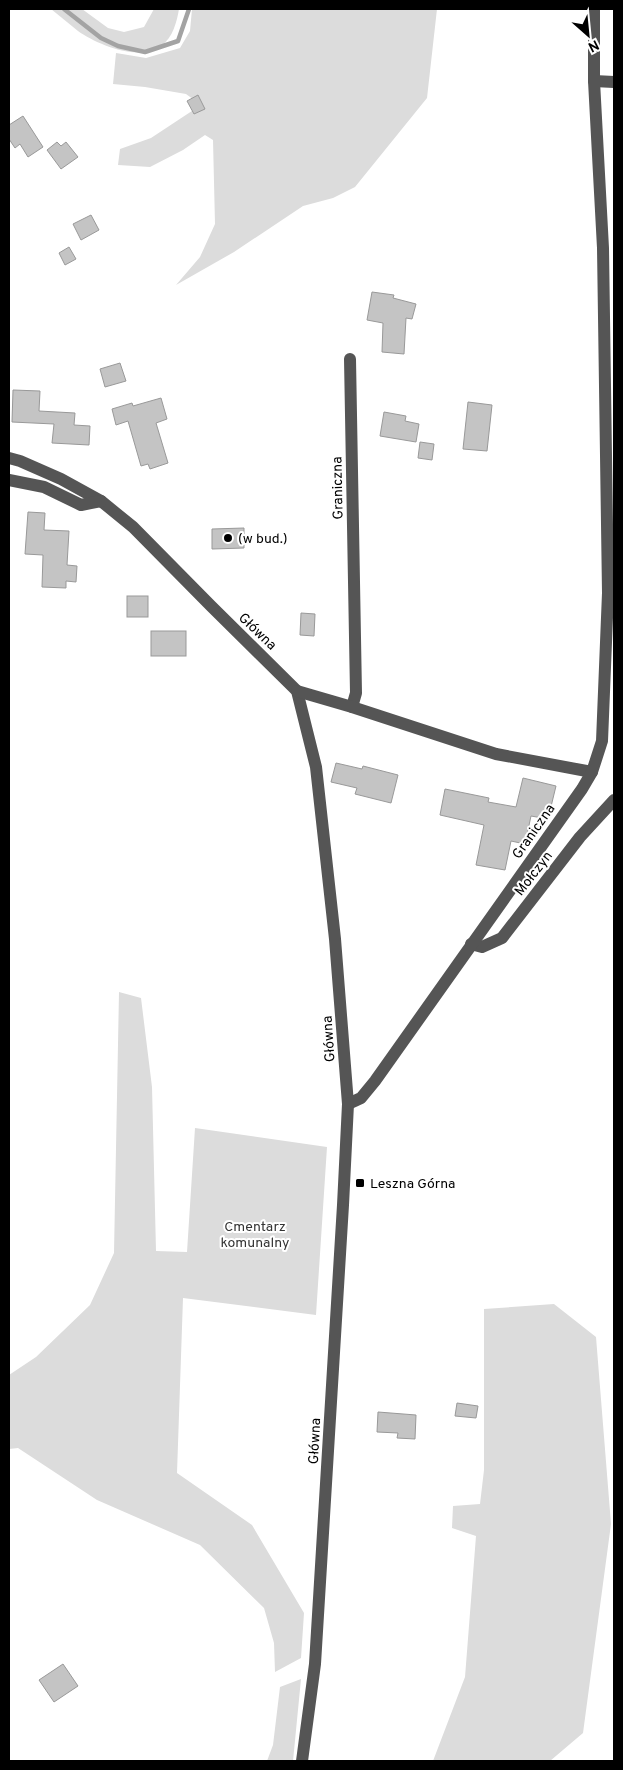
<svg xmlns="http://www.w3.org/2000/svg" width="623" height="1770" font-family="Overpass,sans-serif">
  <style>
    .green { fill: #dcdcdc }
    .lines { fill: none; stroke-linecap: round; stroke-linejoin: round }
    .stream { stroke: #a3a3a3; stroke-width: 4.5 }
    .building { fill: #c4c4c4; stroke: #999 }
    .minor { stroke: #555; stroke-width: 12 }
    .poi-dot { fill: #000; stroke: #fff; stroke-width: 2 }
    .labels { text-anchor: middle; stroke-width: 4; stroke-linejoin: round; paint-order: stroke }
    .street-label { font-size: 14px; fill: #000; stroke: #fff }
    .poi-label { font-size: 14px; fill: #000; stroke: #fff; text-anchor: start }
    .park-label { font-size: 14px; fill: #333; stroke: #fff }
  </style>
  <rect width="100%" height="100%" fill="#fff"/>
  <g class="green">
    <path d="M51,9h31l26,19 16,4 20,-5 10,-18h25c-2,12 -6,29 -18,37 -22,16 -63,-1 -83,-15 -9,-7 -18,-15 -27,-22z"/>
    <polygon points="192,9 437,9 427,98 355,187 333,198 303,206 234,252 176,285 200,257 215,224 213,140 205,135 183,150 150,167 118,165 120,149 151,138 201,105 186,94 145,87 113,84 116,53 146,58 180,48 190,31"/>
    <polygon points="119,992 141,998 152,1087 156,1251 187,1252 195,1128 327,1147 316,1315 183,1298 177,1473 252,1525 304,1613 301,1658 275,1672 274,1643 264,1608 200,1545 97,1500 18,1448 9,1449 9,1375 36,1357 90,1305 114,1253"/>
    <polygon points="554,1304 596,1337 611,1524 583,1733 550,1761 433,1761 465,1677 476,1536 452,1528 453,1506 480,1504 484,1470 484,1309"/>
    <polygon points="301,1679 293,1761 267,1761 273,1745 280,1687"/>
  </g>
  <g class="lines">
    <polyline class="stream" points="64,9 101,38 118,46 145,52 178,41 189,9"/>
  </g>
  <g class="building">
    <polygon points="198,95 205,109 194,114 187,101"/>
    <polygon points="23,116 43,147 28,157 20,144 15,148 9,139 9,125"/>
    <polygon points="57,142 61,146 66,142 78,157 61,169 47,150"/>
    <polygon points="91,215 99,230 81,240 73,224"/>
    <polygon points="69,247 76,259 65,265 59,253"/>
    <polygon points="372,292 394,295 393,298 416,304 412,319 406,318 404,354 382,352 383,323 367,320"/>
    <polygon points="120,363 126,381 105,387 100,369"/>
    <polygon points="13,390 40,391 39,411 75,413 74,425 90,426 89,445 52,443 54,424 12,422"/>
    <polygon points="161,398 167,419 156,423 168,463 150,469 148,464 141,466 128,421 116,425 112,409 132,403 133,406"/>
    <polygon points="468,402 492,405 487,451 463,449"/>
    <polygon points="384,412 406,416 405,421 419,424 416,442 380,436"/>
    <polygon points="420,442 434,444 432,460 418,458"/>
    <polygon points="28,512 45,513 44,530 69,531 67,565 77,566 76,582 66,581 66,588 42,587 43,555 25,554"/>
    <polygon points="244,528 244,548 212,549 212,529"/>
    <rect x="127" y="596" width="21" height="21"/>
    <polygon points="301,613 315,614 314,636 300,635"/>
    <rect x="151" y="631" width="35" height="25"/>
    <polygon points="336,763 362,769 363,766 398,775 391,803 355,794 357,788 331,782"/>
    <polygon points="523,778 556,786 548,819 531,816 525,844 511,841 505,870 476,865 484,825 440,815 445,789 489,798 488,802 516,807"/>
    <polygon points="457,1403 478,1406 476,1418 455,1416"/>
    <polygon points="378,1412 416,1415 415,1439 397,1438 398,1433 377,1432"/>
    <polygon points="63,1664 78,1686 54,1702 39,1680"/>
  </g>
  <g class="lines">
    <g class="minor">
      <polyline points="594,81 614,82"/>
      <polyline points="350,359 356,693 352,707"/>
      <polyline points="9,458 20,461 61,479 101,501 133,527 211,606 297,691 316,767 335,939 348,1104 343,1205 315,1664 302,1761"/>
      <polyline points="9,480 44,487 81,505 101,501"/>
      <polyline points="297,691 352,707 496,754 592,772"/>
      <polyline points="471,944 482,947 502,938 580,837 614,800"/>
      <polyline points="348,1104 361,1098 375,1081 582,789 592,772 602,741 608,593 603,248 594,81 594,9"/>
    </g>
  </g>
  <g class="poi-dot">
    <circle cx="228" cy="538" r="5"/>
    <rect x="355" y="1178" width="10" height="10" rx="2.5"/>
  </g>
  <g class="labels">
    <g class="street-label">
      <text transform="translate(337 488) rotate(-91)" y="5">Graniczna</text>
      <text transform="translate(258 631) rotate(44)" y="5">Główna</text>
      <text transform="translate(533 831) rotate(-55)" y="5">Graniczna</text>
      <text transform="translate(533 873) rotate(-52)" y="5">Mołczyn</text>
      <text transform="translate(328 1039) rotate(-94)" y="5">Główna</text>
      <text transform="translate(314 1441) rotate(-87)" y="5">Główna</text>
    </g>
    <g class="poi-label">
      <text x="238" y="543">(w bud.)</text>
      <text x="370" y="1188">Leszna Górna</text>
    </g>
    <g class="park-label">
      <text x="255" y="1231">Cmentarz<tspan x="255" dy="16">komunalny</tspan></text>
    </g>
  </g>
  <rect width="623" height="1770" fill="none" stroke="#000000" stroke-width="20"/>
  <g transform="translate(588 35) rotate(153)" stroke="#ffffff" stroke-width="4" paint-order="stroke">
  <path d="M0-4L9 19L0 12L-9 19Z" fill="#000000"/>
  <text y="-8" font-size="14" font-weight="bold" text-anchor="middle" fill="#000000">N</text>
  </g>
</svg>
